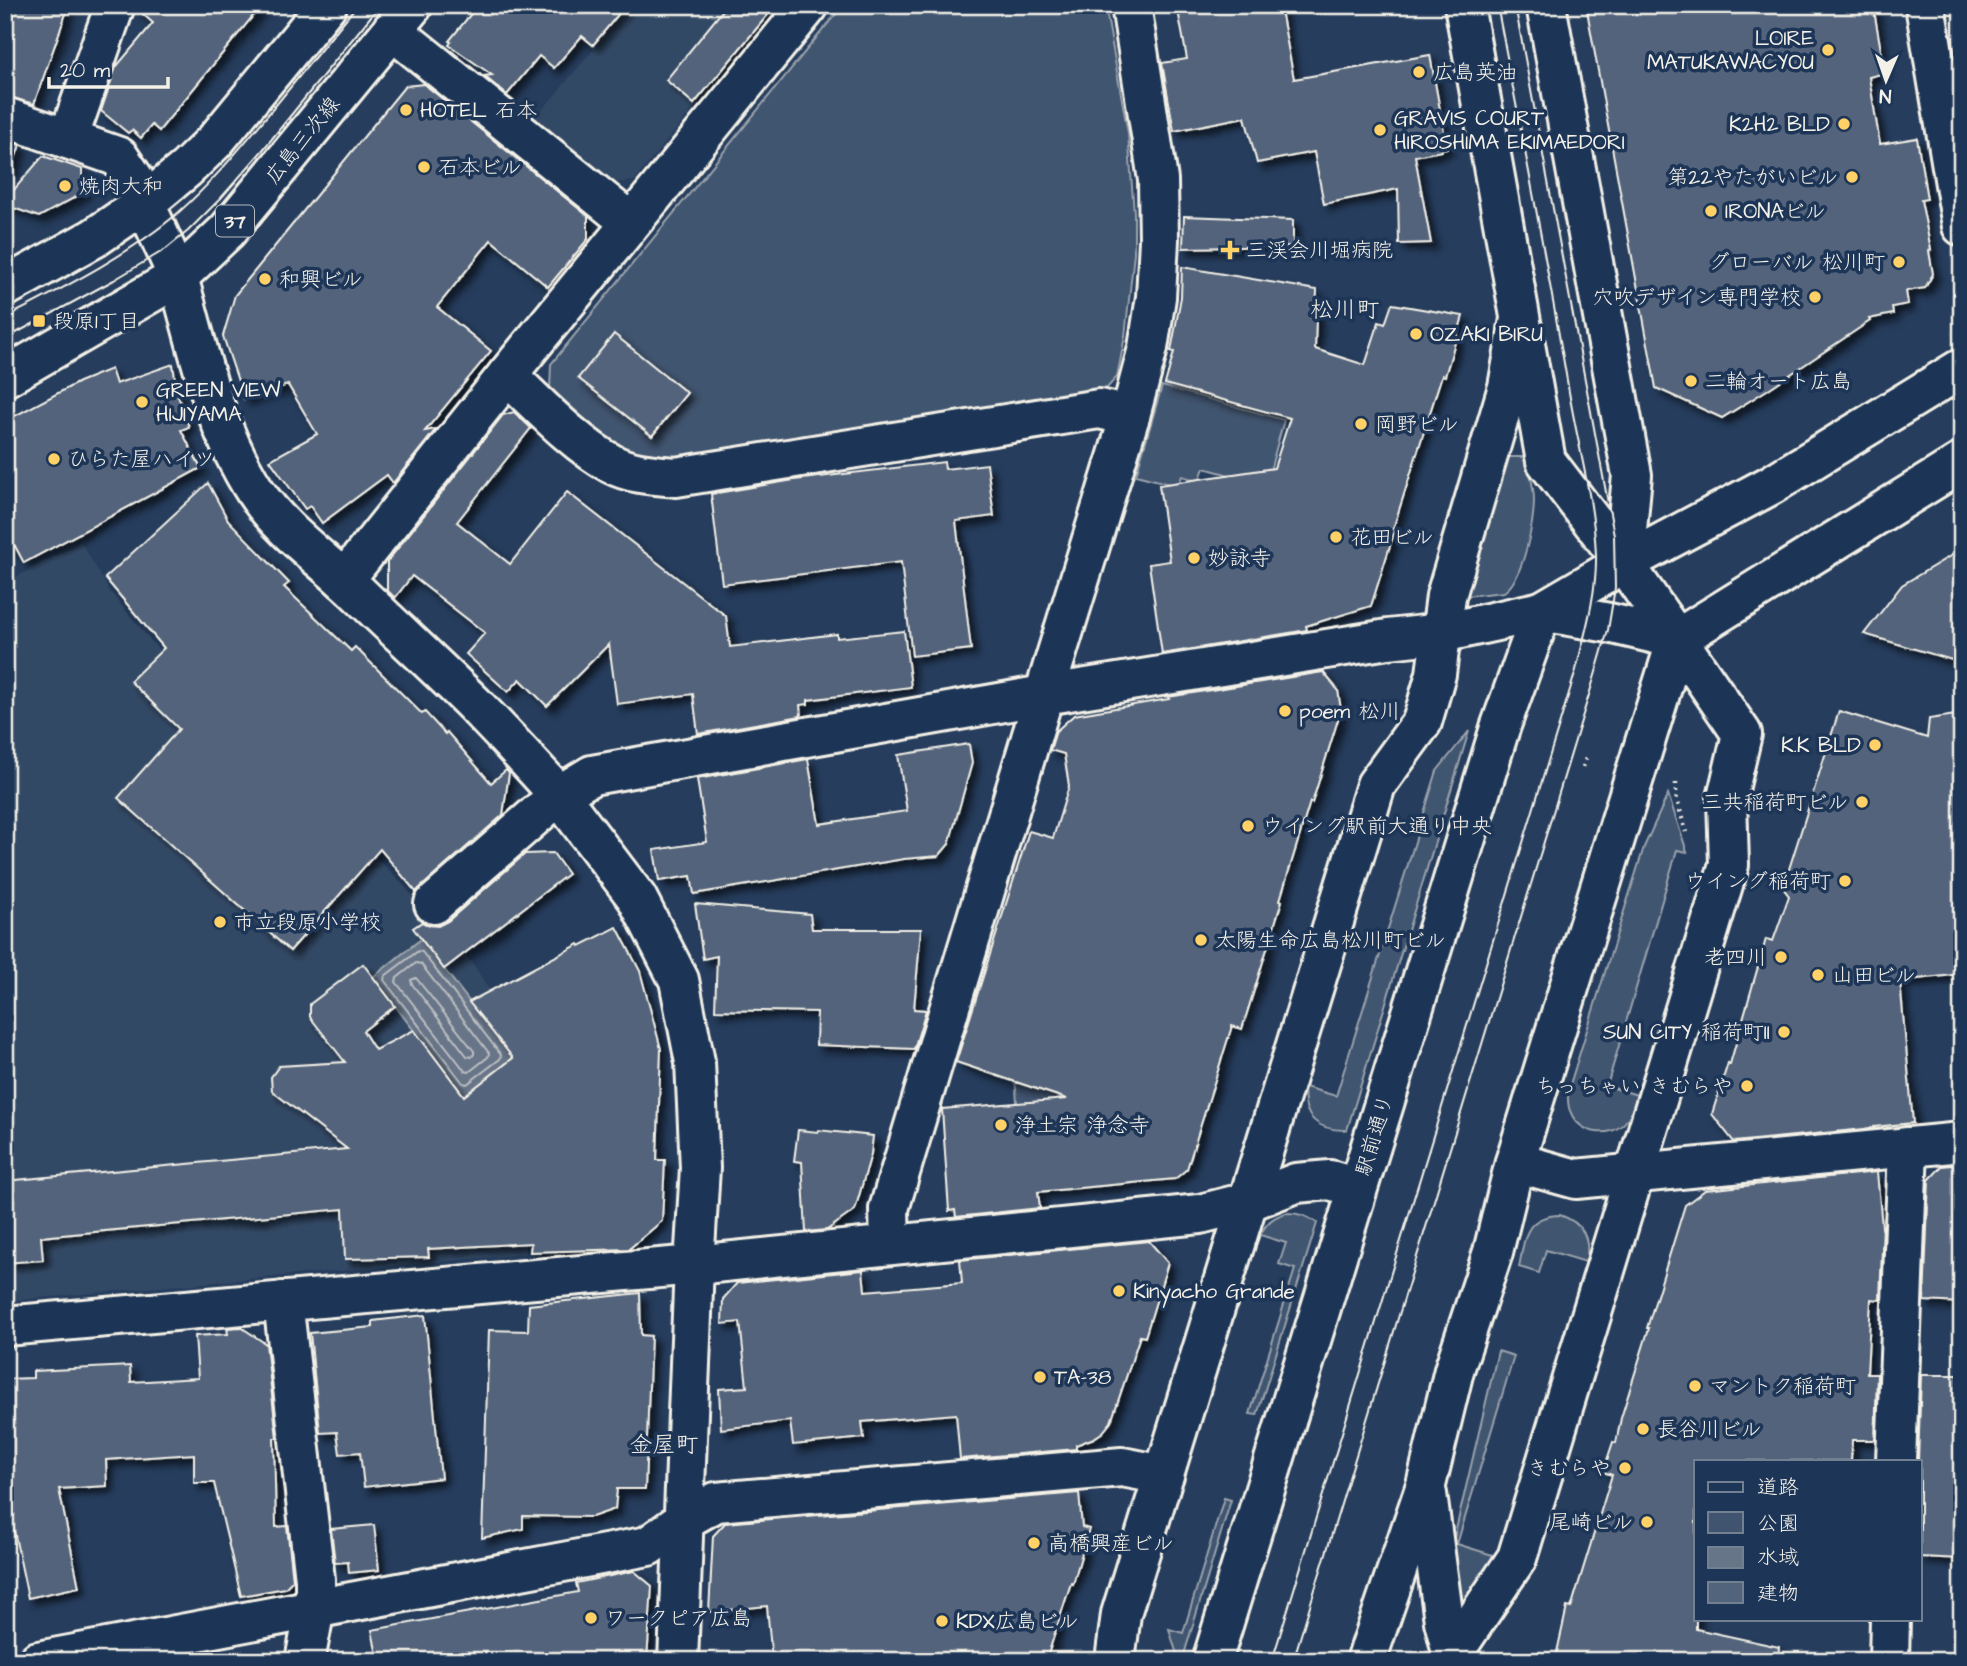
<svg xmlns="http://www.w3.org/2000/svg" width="1967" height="1666" font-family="'Architects Daughter','Klee One',sans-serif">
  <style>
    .built { fill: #334966 }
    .green { fill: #40546f; stroke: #9aa2ac; stroke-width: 2 }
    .water { fill: #677588; stroke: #9fa7ae; stroke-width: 2 }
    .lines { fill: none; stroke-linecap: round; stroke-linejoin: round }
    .shore { stroke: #bcbfc2; stroke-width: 2 }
    .building { fill: #52647b; stroke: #f4f1e8; stroke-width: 2; filter: url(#shadow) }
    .minor-casing { stroke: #f4f1e8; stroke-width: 44 }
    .tertiary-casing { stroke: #f4f1e8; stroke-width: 44 }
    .primary-casing { stroke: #f4f1e8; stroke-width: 44 }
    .path { stroke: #f4f1e8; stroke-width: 4.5; stroke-dasharray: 2 5; stroke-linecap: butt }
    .minor { stroke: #1d3557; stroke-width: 38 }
    .tertiary { stroke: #1d3557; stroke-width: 38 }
    .primary { stroke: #1d3557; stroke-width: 38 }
    .tram { stroke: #f4f1e8; stroke-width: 2 }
    .poi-dot { fill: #ffd166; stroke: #1d3557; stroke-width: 2.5 }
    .labels { text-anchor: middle; stroke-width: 7; stroke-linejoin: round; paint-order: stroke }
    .shield { fill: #1d3557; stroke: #b4b9bc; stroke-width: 2 }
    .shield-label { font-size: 19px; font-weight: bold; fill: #f4f1e8 }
    .poi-label { font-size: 21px; fill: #f4f1e8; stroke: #1d3557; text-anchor: start }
    .street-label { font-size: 21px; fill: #f4f1e8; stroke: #1d3557 }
    .neighbourhood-label { font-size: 23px; fill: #f4f1e8; stroke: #1d3557 }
  </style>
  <defs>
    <filter id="shadow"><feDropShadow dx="6" dy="6" stdDeviation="3.5" flood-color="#0009"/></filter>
  </defs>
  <rect width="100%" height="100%" fill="#263d5d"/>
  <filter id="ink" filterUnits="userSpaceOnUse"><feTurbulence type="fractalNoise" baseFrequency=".0143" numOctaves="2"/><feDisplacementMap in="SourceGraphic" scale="14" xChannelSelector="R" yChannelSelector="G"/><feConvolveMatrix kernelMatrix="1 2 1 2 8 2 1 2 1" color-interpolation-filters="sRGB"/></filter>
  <g filter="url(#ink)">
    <g class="built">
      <polygon points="542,5 778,5 634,181 610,183 532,122 594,49"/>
      <polygon points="81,542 109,590 156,647 398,879 473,964 508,1020 526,1132 525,1254 5,1301 5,583"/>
    </g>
    <g class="green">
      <polygon points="843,5 1105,5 1128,133 1134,213 1134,253 1125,336 1117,377 1105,390 675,459 624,452 550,390 551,364"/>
      <polygon points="1162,386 1284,420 1266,485 1204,468 1199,481 1182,476 1178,486 1136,475"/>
      <path d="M1502,457h25c2,14 7,29 7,43 0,22 -11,80 -30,92l-39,4z"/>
      <path d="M1469,731l-122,399c-29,1 -46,-13 -42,-43l31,9 101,-325z"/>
      <path d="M1668,794l19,58 -10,-2 -70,236 30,9c-3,9 -5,19 -11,26 -14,18 -46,14 -55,-8 -4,-7 -3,-14 -3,-22l76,-244z"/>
      <polygon points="1015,1078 1084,1100 1019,1126"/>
      <path d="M1286,1213c13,0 21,3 31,10l-60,192 -7,-1 45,-145 -16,-5 7,-21 -26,-8c7,-13 13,-18 26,-22z"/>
      <path d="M1560,1215c23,8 31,23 26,47l-40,-12 -7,23 -20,-6c6,-29 5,-51 41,-52z"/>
      <polygon points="1498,1351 1514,1356 1457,1544 1496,1556 1465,1610 1456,1607 1454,1538"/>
      <polygon points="1224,1498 1231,1500 1182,1661 1179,1661 1169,1629 1183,1633"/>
    </g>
    <polygon class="water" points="421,939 513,1058 464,1096 373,977"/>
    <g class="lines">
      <g class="shore">
        <polygon points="418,951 422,952 501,1055 500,1059 467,1084 463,1083 384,980 385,976"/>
        <polygon points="416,963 421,964 489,1053 488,1057 469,1072 465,1071 396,982 397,978"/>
        <polygon points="416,978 474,1051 474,1054 472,1057 467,1056 412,984 411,980"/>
      </g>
    </g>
    <g class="building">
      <polygon points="5,5 69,5 34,104 5,96"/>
      <polygon points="136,5 262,5 159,131 152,125 141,138 132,130 128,133 101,111 116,67 153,23 136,8"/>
      <polygon points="478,5 626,5 593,45 582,36 554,68 539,56 507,95 484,76 492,75 449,45 451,42 449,41"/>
      <polygon points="727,5 776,5 694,104 666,80"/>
      <polygon points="1177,5 1280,5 1294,79 1430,55 1447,148 1442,149 1442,151 1415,156 1431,243 1399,244 1398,189 1324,204 1314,152 1257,163 1245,117 1174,131 1162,63 1187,59"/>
      <polygon points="1586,5 1873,5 1885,73 1869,77 1880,144 1917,138 1927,199 1921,200 1931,250 1929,251 1933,274 1925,288 1906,291 1908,304 1892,307 1893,314 1869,319 1870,321 1767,390 1722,418 1656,388"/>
      <polygon points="424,84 588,216 588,239 548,287 491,240 437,307 491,351 425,431 436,429 393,483 387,475 322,523 310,506 305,509 270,460 317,434 288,385 244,399 223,336 235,295 258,267 405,86"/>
      <polygon points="5,140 20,145 10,173 5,172"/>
      <polygon points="43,156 82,169 83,193 39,217 5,205 5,200"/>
      <polygon points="1184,216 1293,220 1293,246 1183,248"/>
      <polygon points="1182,267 1317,290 1315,349 1365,365 1379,322 1385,324 1392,304 1463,316 1445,376 1442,375 1393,529 1395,530 1371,606 1306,626 1307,630 1162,654 1149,564 1170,561 1159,485 1274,468 1290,418 1165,384 1174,352 1171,351 1181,297"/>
      <polygon points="614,334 687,393 652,436 578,378"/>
      <polygon points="173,364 177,393 189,427 181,430 201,468 24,563 15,546 5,551 5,421 79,382 111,369 116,384"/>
      <polygon points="514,412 531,428 457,522 510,564 567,492 726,616 730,647 837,634 837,638 904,631 911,687 808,700 808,704 800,705 801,716 698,734 693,694 617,704 609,644 547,706 520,679 508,692 466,654 485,633 412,576 395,598 387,590 387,562 503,415"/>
      <polygon points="944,462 945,469 987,464 994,516 956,521 971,649 912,656 901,562 722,584 711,494 794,480"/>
      <polygon points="208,483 228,520 289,583 284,587 351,651 355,647 422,714 425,712 445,734 447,732 491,783 506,770 509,773 503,815 420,888 416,892 380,849 290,951 118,798 179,729 130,681 164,648 105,578"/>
      <polygon points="1962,549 1962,663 1864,634 1902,585"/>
      <polygon points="1323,672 1338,690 1341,710 1312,803 1310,802 1280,900 1282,901 1242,1029 1232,1026 1187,1169 1175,1179 1038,1192 1040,1208 956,1217 955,1210 949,1211 942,1109 1067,1099 956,1062 1029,831 1053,838 1069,786 1064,754 1050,750 1056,731 1074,715 1169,699 1168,697"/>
      <polygon points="1839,711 1927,738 1929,719 1962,714 1962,974 1900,981 1913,1123 1874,1127 1874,1128 1734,1142 1712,1114 1728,1063 1730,1064 1766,939 1773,941 1789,896 1783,888"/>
      <polygon points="969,744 972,763 949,844 939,856 904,859 694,894 691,876 659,881 654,850 707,842 697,779 808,759 819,824 907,811 898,755"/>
      <polygon points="553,853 568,874 444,969 413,928 422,922 428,925 438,926 448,921 525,854"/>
      <polygon points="695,904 810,914 812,929 921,929 914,1009 926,1010 914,1049 816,1045 817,1012 715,1010 717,956 703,959"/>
      <polygon points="617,927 640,971 661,1049 657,1160 665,1160 662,1221 629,1249 530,1252 531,1243 428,1249 429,1257 345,1259 343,1209 41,1237 43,1260 5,1263 5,1181 347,1149 272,1091 271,1077 279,1066 345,1062 310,1017 310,1004 363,964 395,1006 363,1031 375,1050 414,1030 464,1096 513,1058 469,1002 579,944 580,946"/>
      <polygon points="798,1130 818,1132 818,1130 873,1136 871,1154 855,1210 827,1230 806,1232 802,1162 794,1161"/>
      <polygon points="1962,1164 1962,1303 1924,1301 1929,1180 1942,1166"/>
      <polygon points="1877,1172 1882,1227 1883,1225 1880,1300 1871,1299 1867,1374 1877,1374 1875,1440 1852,1440 1851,1461 1696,1461 1696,1629 1779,1647 1778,1661 1555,1661 1567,1607 1571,1608 1612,1475 1603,1472 1613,1442 1616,1443 1621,1418 1649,1328 1647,1328 1685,1205 1705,1190"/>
      <polygon points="1149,1241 1168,1263 1145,1337 1140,1336 1111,1422 1103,1432 1094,1438 1076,1445 1076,1449 960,1459 956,1414 862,1422 864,1438 793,1445 790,1421 721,1429 719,1389 747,1387 740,1322 722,1324 723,1299 737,1283 863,1270 865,1291 962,1283 960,1260"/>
      <polygon points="640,1293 641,1335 651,1336 645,1489 617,1489 615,1509 592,1517 523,1516 523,1529 482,1538 489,1330 528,1331 529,1305"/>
      <polygon points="425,1315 441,1478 364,1487 360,1452 340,1454 337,1432 320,1433 310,1333 373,1327 373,1321"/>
      <polygon points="241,1327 266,1344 277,1438 274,1438 276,1527 287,1526 293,1580 285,1588 241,1596 214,1483 194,1483 194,1454 106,1460 107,1486 59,1489 79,1587 28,1598 5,1488 5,1379 33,1378 33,1371 130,1366 131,1382 198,1378 195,1336 228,1334 227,1328"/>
      <polygon points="1921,1375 1962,1375 1962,1559 1920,1557 1920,1461 1918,1461"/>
      <polygon points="1079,1493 1082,1527 1089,1529 1073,1584 1071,1583 1046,1661 890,1661 893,1653 804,1661 772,1661 767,1606 709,1612 713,1536 725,1523"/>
      <polygon points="374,1525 379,1570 349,1573 348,1562 335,1563 331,1529"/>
      <polygon points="634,1571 652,1586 647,1661 378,1661 372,1630 578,1592 576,1583"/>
    </g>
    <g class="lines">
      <defs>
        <g id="minor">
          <polyline points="1464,5 1546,461 1624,563"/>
          <polyline points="1546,5 1632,475 1624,563"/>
          <polyline points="392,30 630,222"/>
          <polyline points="68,139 115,5"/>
          <path d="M178,277c21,73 35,149 77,214 26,40 68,68 102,101 39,38 80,75 119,114 28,29 56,59 83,89"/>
          <path d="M507,375c30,28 68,69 105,89 19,10 42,11 64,13l423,-68 31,7"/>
          <polyline points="344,580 507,375 809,5"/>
          <polyline points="434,904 559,795 592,775 1044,695 1388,639 1442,633 1542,611 1609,623 1677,639 1742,734 1727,798 1729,865 1517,1558 1452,1655"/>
          <polyline points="1515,1162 1576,1179 1962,1142"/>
          <polyline points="890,1245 889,1209 1044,695 1130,416 1148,348 1156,297 1159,240 1158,180 1131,5"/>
          <polyline points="283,1301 315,1579 315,1608 305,1661"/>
          <polyline points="5,1326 694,1265 1200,1214 1247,1202 1296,1183 1330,1180 1357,1188"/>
          <polyline points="1896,1461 1908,1147"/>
          <polyline points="38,1661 648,1546 684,1520 716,1502 1122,1467 1164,1475"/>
          <polyline points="1115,1661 1121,1614 1376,785 1422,722 1436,674 1446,596 1508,387 1520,319"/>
          <polyline points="1889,1661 1890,1619"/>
        </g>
        <g id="tertiary">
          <polyline points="1925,5 1962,226"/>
          <polyline points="5,117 119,157 134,179 178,277"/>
          <polyline points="1624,563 1677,639"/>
          <polyline points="1677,639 1962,462"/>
          <polyline points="559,795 637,898 679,980 695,1062 700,1168 694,1265 678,1661"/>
          <polyline points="1427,1494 1444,1621 1454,1661"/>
          <polyline points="1212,1661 1500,728 1542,611 1624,563 1771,485 1962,368"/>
          <polyline points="1366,1661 1426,1485 1454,1370 1493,1252 1515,1162 1677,639"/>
        </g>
        <g id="primary">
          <polyline points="5,287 94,238 145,203 186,169 215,141 327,5"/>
          <polyline points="5,377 178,277 227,231 413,5"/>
        </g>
      </defs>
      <use href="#minor" class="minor-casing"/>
      <use href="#tertiary" class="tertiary-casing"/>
      <use href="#primary" class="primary-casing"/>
      <g class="path">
        <polyline points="1583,767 1587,755"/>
        <polyline points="1676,783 1676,796 1686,832"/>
      </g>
      <use href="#minor" class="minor"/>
      <use href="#tertiary" class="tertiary"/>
      <use href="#primary" class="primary"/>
      <g class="tram">
        <path d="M5,318c56,-29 126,-64 174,-106 36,-32 66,-70 97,-107 27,-33 54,-67 81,-100"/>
        <polyline points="5,339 114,280 166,249 188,231 221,198 262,151 380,5"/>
        <path d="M1272,1661l304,-991c9,-37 21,-77 20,-115 -2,-55 -18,-109 -27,-163 -22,-129 -47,-258 -72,-387"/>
        <polyline points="1293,1661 1596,672 1608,630 1615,588 1614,535 1515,5"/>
      </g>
    </g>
  </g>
  <g class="poi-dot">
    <circle cx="1828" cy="50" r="7"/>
    <circle cx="1419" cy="72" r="7"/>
    <circle cx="406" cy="110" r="7"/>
    <circle cx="1844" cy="124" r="7"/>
    <circle cx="1380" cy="130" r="7"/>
    <circle cx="424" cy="167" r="7"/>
    <circle cx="1852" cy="177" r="7"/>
    <circle cx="65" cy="186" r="7"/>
    <circle cx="1711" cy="211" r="7"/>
    <path d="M1226.5 239.5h7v7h7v7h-7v7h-7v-7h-7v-7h7z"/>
    <circle cx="1899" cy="262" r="7"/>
    <circle cx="265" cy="279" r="7"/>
    <circle cx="1815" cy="297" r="7"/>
    <rect x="32" y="314" width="14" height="14" rx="3.5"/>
    <circle cx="1416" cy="334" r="7"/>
    <circle cx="1691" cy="381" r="7"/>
    <circle cx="142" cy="402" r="7"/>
    <circle cx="1361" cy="424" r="7"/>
    <circle cx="54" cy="459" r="7"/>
    <circle cx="1336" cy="537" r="7"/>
    <circle cx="1194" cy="558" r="7"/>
    <circle cx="1285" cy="711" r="7"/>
    <circle cx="1875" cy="745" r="7"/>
    <circle cx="1862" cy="802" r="7"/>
    <circle cx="1248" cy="826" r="7"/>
    <circle cx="1845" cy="881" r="7"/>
    <circle cx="220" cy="922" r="7"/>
    <circle cx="1201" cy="940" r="7"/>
    <circle cx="1781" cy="957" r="7"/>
    <circle cx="1818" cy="975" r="7"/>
    <circle cx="1784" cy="1032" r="7"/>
    <circle cx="1747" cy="1086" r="7"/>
    <circle cx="1001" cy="1125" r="7"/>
    <circle cx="1119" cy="1291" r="7"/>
    <circle cx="1040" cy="1377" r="7"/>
    <circle cx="1695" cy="1386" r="7"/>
    <circle cx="1643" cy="1429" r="7"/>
    <circle cx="1625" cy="1468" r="7"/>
    <circle cx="1647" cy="1522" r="7"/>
    <circle cx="1034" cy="1543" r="7"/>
    <circle cx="591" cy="1618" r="7"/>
    <circle cx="942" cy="1621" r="7"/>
  </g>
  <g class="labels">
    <rect class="shield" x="216" y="205.5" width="38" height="31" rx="5"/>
    <g class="shield-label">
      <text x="235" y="228">37</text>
    </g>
    <g class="poi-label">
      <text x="1814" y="45" text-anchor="end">LOIRE<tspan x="1814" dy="24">MATUKAWACYOU</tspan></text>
      <text x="1433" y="79">広島英油</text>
      <text x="420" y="117">HOTEL 石本</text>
      <text x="1394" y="125">GRAVIS COURT<tspan x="1394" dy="24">HIROSHIMA EKIMAEDORI</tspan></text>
      <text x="1830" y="131" text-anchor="end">K2H2 BLD</text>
      <text x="438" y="174">石本ビル</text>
      <text x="1838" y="184" text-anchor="end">第22やたがいビル</text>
      <text x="79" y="193">焼肉大和</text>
      <text x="1725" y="218">IRONAビル</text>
      <text x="1246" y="257">三渓会川堀病院</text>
      <text x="1885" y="269" text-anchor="end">グローバル 松川町</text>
      <text x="279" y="286">和興ビル</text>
      <text x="1801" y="304" text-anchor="end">穴吹デザイン専門学校</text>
      <text x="53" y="328">段原1丁目</text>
      <text x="1430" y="341">OZAKI BIRU</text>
      <text x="1705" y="388">二輪オート広島</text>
      <text x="156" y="397">GREEN VIEW<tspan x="156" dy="24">HIJIYAMA</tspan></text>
      <text x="1375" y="431">岡野ビル</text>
      <text x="68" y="466">ひらた屋ハイツ</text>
      <text x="1350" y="544">花田ビル</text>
      <text x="1208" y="565">妙詠寺</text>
      <text x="1299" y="718">poem 松川</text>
      <text x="1861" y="752" text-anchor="end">K.K BLD</text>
      <text x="1848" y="809" text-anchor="end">三共稲荷町ビル</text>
      <text x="1262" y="833">ウイング駅前大通り中央</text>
      <text x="1831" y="888" text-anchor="end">ウイング稲荷町</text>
      <text x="234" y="929">市立段原小学校</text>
      <text x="1215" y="947">太陽生命広島松川町ビル</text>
      <text x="1767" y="964" text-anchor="end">老四川</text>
      <text x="1832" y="982">山田ビル</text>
      <text x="1770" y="1039" text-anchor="end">SUN CITY 稲荷町II</text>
      <text x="1733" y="1093" text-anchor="end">ちっちゃい きむらや</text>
      <text x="1015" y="1132">浄土宗 浄念寺</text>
      <text x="1133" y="1298">Kinyacho Grande</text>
      <text x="1054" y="1384">TA-38</text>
      <text x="1709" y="1393">マントク稲荷町</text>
      <text x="1657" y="1436">長谷川ビル</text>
      <text x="1611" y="1475" text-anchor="end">きむらや</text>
      <text x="1633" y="1529" text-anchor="end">尾崎ビル</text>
      <text x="1048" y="1550">高橋興産ビル</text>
      <text x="605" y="1625">ワークピア広島</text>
      <text x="956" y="1628">KDX広島ビル</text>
    </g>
    <g class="street-label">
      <text transform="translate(302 140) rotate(-51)" y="7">広島三次線</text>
      <text transform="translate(1374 1135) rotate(-73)" y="7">駅前通り</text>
    </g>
    <g class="neighbourhood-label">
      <text x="1345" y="317">松川町</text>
      <text x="664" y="1452">金屋町</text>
    </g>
  </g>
  <rect width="1967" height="1666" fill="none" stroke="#1d3557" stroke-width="28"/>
  <rect x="14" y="14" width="1939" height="1638" fill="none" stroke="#f4f1e8" stroke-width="2.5" filter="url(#ink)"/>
  <rect x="1694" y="1460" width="228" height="161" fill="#1d3557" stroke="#738091" stroke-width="2"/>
  <rect x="1708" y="1482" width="35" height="10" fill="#1d3557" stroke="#738091" stroke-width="2"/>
  <text x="1757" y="1494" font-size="21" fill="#f4f1e8">道路</text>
  <rect x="1708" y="1512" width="35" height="21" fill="#40546f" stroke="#738091" stroke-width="2"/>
  <text x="1757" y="1530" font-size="21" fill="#f4f1e8">公園</text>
  <rect x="1708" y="1547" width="35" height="21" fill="#677588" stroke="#738091" stroke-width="2"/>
  <text x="1757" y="1564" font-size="21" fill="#f4f1e8">水域</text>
  <rect x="1708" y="1582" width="35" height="21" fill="#52647b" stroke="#738091" stroke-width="2"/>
  <text x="1757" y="1600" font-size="21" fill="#f4f1e8">建物</text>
  <g transform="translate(1886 80) rotate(182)" stroke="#1d3557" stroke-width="5" paint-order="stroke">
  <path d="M0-5L12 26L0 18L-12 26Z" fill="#f4f1e8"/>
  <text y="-10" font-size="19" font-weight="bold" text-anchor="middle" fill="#f4f1e8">N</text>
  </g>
  <path d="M49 77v10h119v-10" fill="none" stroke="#f4f1e8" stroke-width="3.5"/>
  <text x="60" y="77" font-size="21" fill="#f4f1e8" stroke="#1d3557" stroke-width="5" paint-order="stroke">20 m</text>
</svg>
